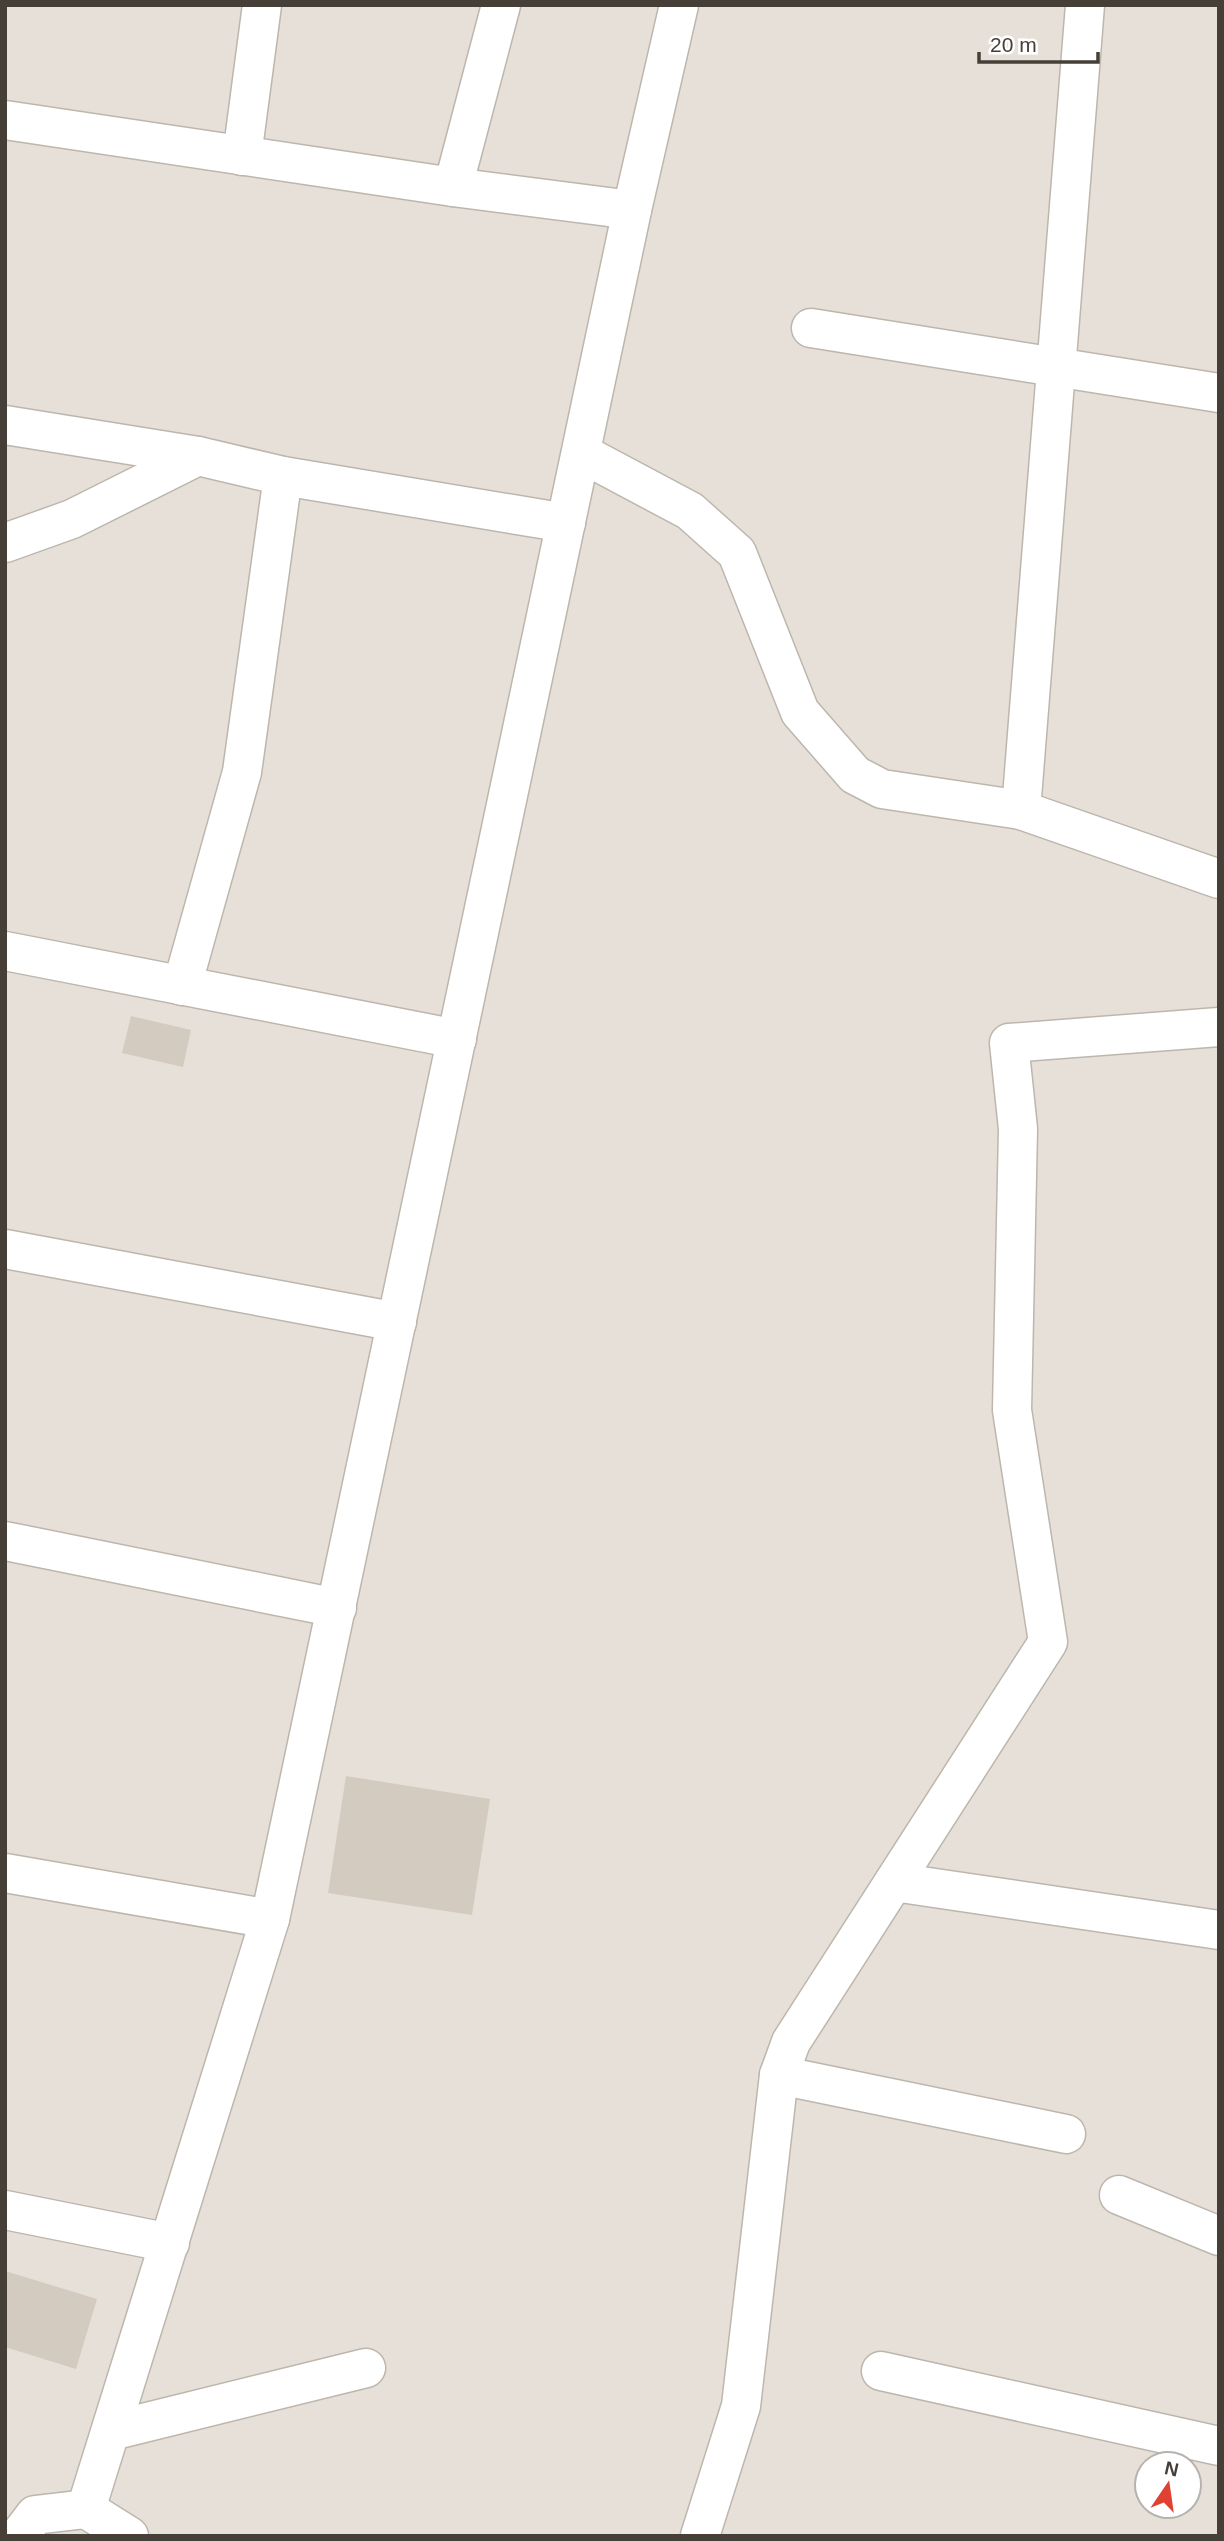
<svg xmlns="http://www.w3.org/2000/svg" width="1224" height="2541" font-family="Helvetica,sans-serif">
  <style>
    .residential { fill: #e6e0d8; fill-rule: evenodd }
    .building { fill: #d3cac0 }
    .lines { fill: none; stroke-linecap: round; stroke-linejoin: round }
    .minor-casing { stroke: #bdb6ad; stroke-width: 41 }
    .minor { stroke: #fff; stroke-width: 38 }
  </style>
  <rect width="100%" height="100%" fill="#f2efe9"/>
  <path class="residential" d="M5,5h1214v2531h-1214zM1147,2464h42v42h-42z"/>
  <g class="building">
    <polygon points="131,1016 191,1030 183,1067 122,1053"/>
    <polygon points="346,1776 490,1799 472,1915 328,1893"/>
    <polygon points="5,2271 97,2299 76,2369 5,2347"/>
  </g>
  <g class="lines">
    <defs>
      <g id="minor">
        <polyline points="5,120 453,187 632,210"/>
        <polyline points="242,156 262,5"/>
        <polyline points="453,187 501,5"/>
        <polyline points="811,328 1219,393"/>
        <polyline points="5,425 198,456 283,476 566,523"/>
        <polyline points="581,453 690,511 737,553 800,712 855,775 882,789 1021,810 1219,879"/>
        <polyline points="5,543 72,519 198,456"/>
        <polyline points="1021,810 1085,5"/>
        <polyline points="5,951 457,1039"/>
        <polyline points="182,986 242,772 283,476"/>
        <polyline points="5,1249 397,1322"/>
        <polyline points="5,1541 337,1608"/>
        <polyline points="5,1873 270,1919"/>
        <polyline points="894,1882 1219,1930"/>
        <polyline points="779,2075 1066,2134"/>
        <polyline points="1119,2195 1219,2236"/>
        <polyline points="5,2210 170,2243"/>
        <polyline points="881,2371 1219,2446"/>
        <polyline points="111,2431 366,2368"/>
        <polyline points="86,2509 270,1919 632,210 679,5"/>
        <polyline points="19,2536 35,2515 86,2509 129,2536"/>
        <polyline points="700,2536 741,2406 779,2075 791,2042 1048,1642 1012,1410 1018,1129 1009,1043 1219,1027"/>
      </g>
    </defs>
    <use href="#minor" class="minor-casing"/>
    <use href="#minor" class="minor"/>
  </g>
  <rect width="1224" height="2541" fill="none" stroke="#453f38" stroke-width="14"/>
  <g transform="translate(1168 2485) rotate(13)"><circle r="33" fill="#ffffff" stroke="#b5b2af" stroke-width="2"/>
  <path d="M0-5L12 26L0 18L-12 26Z" fill="#e14132"/>
  <text y="-10" font-size="19" font-weight="bold" text-anchor="middle" fill="#453f38">N</text>
  </g>
  <path d="M979 52v10h119v-10" fill="none" stroke="#453f38" stroke-width="3.5"/>
  <text x="990" y="52" font-size="21" fill="#453f38" stroke="#ffffff" stroke-width="5" paint-order="stroke">20 m</text>
</svg>
